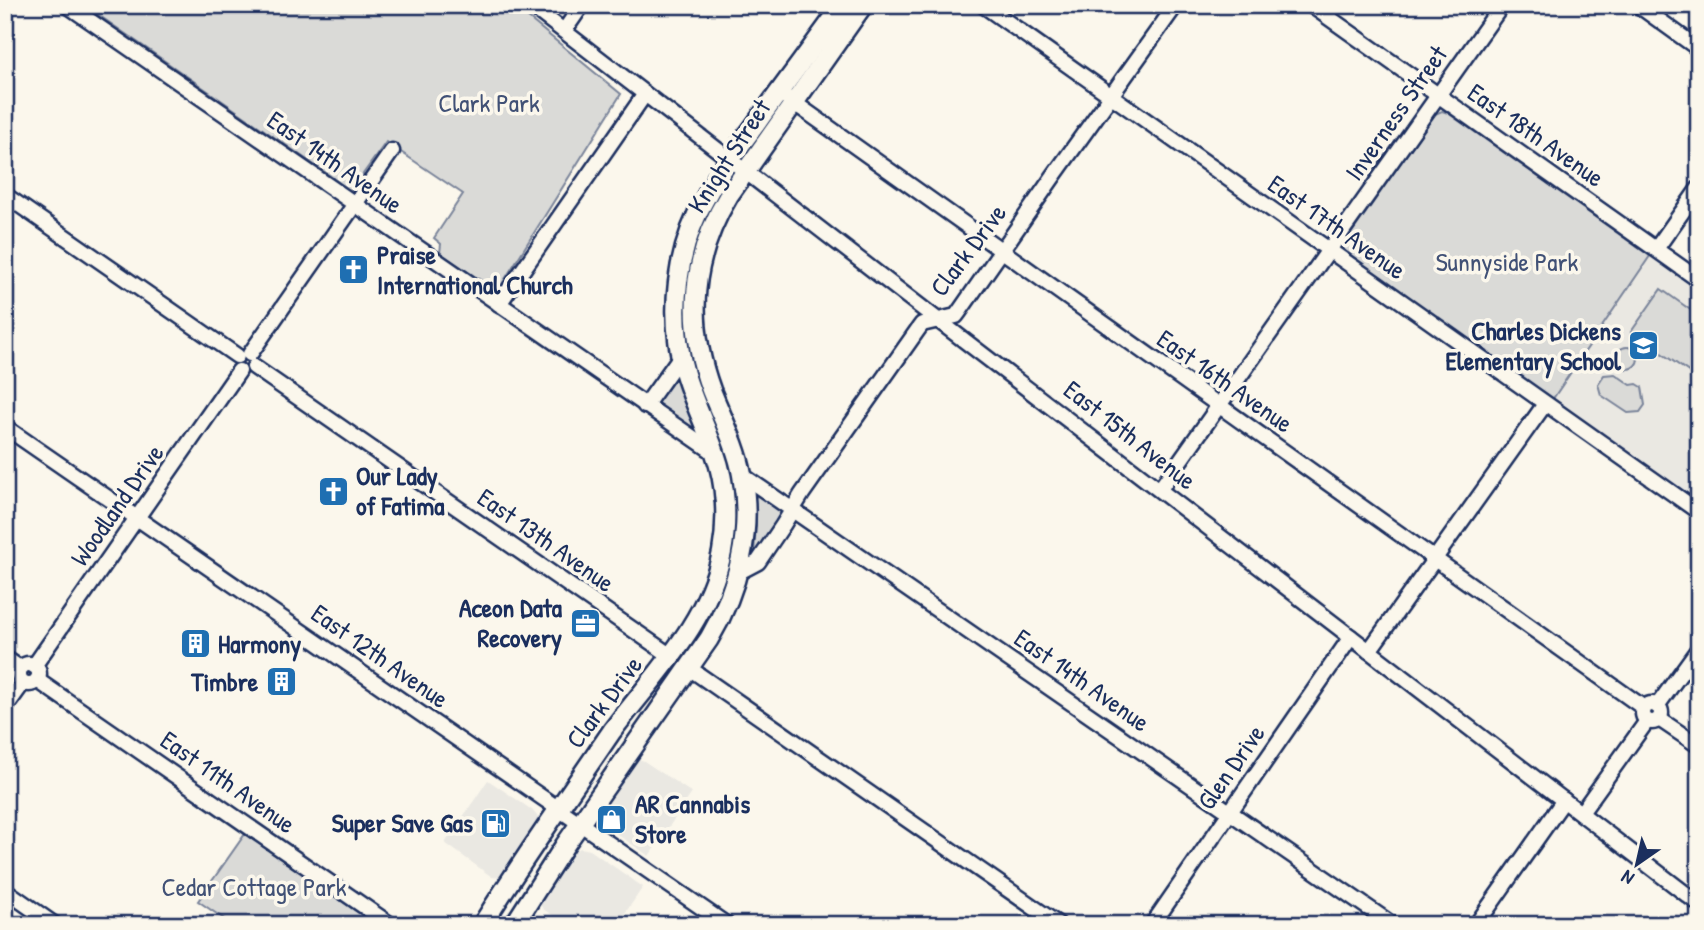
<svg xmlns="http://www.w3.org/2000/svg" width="1704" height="930" font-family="'Patrick Hand',sans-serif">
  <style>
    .built { fill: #eae8e2 }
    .green { fill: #dadad7; stroke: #7a849a; stroke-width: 2 }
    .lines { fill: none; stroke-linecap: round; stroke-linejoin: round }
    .minor-casing { stroke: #1b2f5e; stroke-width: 19 }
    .major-casing { stroke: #1b2f5e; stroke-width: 23 }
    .minor { stroke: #fbf7ec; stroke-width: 14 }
    .major { stroke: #fbf7ec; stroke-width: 18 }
    .labels { text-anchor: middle; stroke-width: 7; stroke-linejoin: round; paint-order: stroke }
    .park-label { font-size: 26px; fill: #415176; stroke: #fbf7ec }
    .street-label { font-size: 26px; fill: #1b2f5e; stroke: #fbf7ec }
    .poi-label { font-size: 26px; font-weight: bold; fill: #1b2f5e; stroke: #fbf7ec; text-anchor: start }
  </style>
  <rect width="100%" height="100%" fill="#fbf7ec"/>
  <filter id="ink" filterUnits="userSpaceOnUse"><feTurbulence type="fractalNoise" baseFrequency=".0143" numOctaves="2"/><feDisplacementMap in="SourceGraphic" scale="14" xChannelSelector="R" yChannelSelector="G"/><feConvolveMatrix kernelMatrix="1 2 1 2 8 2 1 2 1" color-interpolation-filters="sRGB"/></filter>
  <g filter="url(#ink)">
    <g class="built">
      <polygon points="1650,256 1699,291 1699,504 1552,400"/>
      <polygon points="638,759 644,761 692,793 649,856 605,826 601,818 601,814"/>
      <polygon points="488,780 532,810 537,816 538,819 538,824 502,878 492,877 445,843"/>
      <polygon points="580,848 590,850 643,887 617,925 567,925 543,909 541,906 541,902 574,852"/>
    </g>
    <g class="green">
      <path d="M84,5h428l11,11 4,1 94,77 -119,190 -7,4 -6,-2 -49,-33 1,-9 -7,-6 29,-44 -77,-52 -23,32c1,9 -4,18 -13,19l-13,-7 -4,-8z"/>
      <polygon points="1442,111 1448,113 1650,256 1552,400 1344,252 1344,244 1435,114"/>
      <polygon points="1661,289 1699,316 1699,379 1631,332"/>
      <circle cx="1627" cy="358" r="11"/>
      <polygon points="1615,374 1631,385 1637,384 1642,387 1645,405 1640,412 1628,413 1601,395 1598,384 1604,375"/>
      <path d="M674,376l3,1 19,49 -3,4 -35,-24c-3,-11 9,-21 16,-30z"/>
      <polygon points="758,494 782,512 754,554 756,522 755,498"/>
      <polygon points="245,834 376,925 233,925 198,901"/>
    </g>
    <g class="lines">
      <defs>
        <g id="minor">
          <polyline points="67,5 715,453"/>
          <polyline points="530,5 939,321 1699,904"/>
          <polyline points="983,5 1699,512"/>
          <polyline points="1311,5 1699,280"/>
          <polyline points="1638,5 1699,49"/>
          <polyline points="564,31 582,5"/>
          <polyline points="779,92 1644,708"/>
          <polyline points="5,195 237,356"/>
          <polyline points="1656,249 1699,188"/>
          <polyline points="499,304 645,94"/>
          <polyline points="250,354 392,151"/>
          <polyline points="254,367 671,656"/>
          <polyline points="645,406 680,357"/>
          <polyline points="5,427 727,925"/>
          <polyline points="742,475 1393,925"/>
          <polyline points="1160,489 1502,5"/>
          <polyline points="739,572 758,562 783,525 802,494 919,328 922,324 956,316 959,312 1055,174 1176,5"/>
          <polyline points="1369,651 1545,404"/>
          <polyline points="5,658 20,668"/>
          <circle cx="29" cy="674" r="10"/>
          <polyline points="34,666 239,371"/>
          <polyline points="689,668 1059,925"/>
          <polyline points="37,680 391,925"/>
          <circle cx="1652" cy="713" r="9"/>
          <polyline points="1657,706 1699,648"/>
          <polyline points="5,708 23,683"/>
          <polyline points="1659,719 1699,746"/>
          <polyline points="1581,813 1647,721"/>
          <polyline points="5,890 55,925"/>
          <polyline points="1152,925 1351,637"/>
          <polyline points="1476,925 1564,800"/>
        </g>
        <g id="major">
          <path d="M482,925c29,-47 60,-92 91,-137 13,-19 26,-38 39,-57 42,-56 96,-108 110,-179 6,-32 4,-68 -7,-99 -9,-27 -22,-52 -30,-79 -17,-60 -9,-126 22,-179 14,-27 34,-50 51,-74 28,-39 57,-77 85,-116"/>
          <path d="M514,925l51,-80 144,-206c29,-49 44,-107 33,-164 -5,-29 -20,-57 -31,-85 -25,-69 -20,-132 18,-195l134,-190"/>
        </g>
      </defs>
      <use href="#minor" class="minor-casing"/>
      <use href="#major" class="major-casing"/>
      <use href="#minor" class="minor"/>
      <use href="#major" class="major"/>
    </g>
  </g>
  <defs>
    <symbol id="church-square" viewBox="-11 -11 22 22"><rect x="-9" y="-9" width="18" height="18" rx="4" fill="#1f6fb2" stroke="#fbf7ec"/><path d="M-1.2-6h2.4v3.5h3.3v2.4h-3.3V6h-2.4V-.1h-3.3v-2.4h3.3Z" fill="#fff"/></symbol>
    <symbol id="school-square" viewBox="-11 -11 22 22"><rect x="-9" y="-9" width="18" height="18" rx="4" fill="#1f6fb2" stroke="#fbf7ec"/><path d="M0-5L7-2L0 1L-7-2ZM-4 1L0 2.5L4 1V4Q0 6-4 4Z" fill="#fff"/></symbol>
    <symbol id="office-square" viewBox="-11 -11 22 22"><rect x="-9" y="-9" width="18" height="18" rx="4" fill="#1f6fb2" stroke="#fbf7ec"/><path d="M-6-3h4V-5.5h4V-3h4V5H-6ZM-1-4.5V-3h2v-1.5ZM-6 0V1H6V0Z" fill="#fff"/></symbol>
    <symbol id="building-square" viewBox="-11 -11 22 22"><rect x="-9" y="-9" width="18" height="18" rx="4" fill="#1f6fb2" stroke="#fbf7ec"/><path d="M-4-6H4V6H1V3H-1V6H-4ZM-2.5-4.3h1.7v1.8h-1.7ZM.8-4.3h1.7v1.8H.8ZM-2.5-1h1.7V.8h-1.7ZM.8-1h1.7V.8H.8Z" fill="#fff"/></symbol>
    <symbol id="shop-square" viewBox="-11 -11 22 22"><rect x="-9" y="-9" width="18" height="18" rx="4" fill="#1f6fb2" stroke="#fbf7ec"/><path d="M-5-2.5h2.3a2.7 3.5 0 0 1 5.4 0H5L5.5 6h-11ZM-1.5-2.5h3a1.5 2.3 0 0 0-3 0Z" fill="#fff"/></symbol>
    <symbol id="fuel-square" viewBox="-11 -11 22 22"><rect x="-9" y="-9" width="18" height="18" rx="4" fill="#1f6fb2" stroke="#fbf7ec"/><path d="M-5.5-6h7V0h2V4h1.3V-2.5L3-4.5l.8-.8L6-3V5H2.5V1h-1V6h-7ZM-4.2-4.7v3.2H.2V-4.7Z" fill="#fff"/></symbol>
  </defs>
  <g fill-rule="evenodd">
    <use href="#church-square" x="336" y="252" width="35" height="35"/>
    <use href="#school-square" x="1626" y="328" width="35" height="35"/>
    <use href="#church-square" x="316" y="474" width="35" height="35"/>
    <use href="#office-square" x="568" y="606" width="35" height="35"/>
    <use href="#building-square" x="178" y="626" width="35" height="35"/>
    <use href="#building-square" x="264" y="664" width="35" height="35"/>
    <use href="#shop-square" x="594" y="802" width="35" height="35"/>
    <use href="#fuel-square" x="478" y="806" width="35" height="35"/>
  </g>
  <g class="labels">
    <g class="park-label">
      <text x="489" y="112">Clark Park</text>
      <text x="1507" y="271">Sunnyside Park</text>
      <text x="254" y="896">Cedar Cottage Park</text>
    </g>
    <g class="street-label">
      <text transform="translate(1396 113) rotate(-55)" y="9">Inverness Street</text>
      <text transform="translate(1536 135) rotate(35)" y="9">East 18th Avenue</text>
      <text transform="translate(729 156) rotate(-57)" y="9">Knight Street</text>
      <text transform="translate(335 162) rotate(35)" y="9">East 14th Avenue</text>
      <text transform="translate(1337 227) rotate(35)" y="9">East 17th Avenue</text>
      <text transform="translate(968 250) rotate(-53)" y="9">Clark Drive</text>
      <text transform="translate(1225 381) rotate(35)" y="9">East 16th Avenue</text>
      <text transform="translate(1130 435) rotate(38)" y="9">East 15th Avenue</text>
      <text transform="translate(117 505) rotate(-55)" y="9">Woodland Drive</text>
      <text transform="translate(546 540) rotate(35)" y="9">East 13th Avenue</text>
      <text transform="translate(380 656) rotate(35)" y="9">East 12th Avenue</text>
      <text transform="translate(1082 680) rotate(35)" y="9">East 14th Avenue</text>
      <text transform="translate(604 702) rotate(-53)" y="9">Clark Drive</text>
      <text transform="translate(1231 767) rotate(-55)" y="9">Glen Drive</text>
      <text transform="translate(228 782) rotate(35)" y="9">East 11th Avenue</text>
    </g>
    <g class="poi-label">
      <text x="377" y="264">Praise<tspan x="377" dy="30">International Church</tspan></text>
      <text x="1621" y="340" text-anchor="end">Charles Dickens<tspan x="1621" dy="30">Elementary School</tspan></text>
      <text x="356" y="485">Our Lady<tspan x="356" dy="30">of Fatima</tspan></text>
      <text x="562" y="617" text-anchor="end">Aceon Data<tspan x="562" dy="30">Recovery</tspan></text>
      <text x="218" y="653">Harmony</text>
      <text x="258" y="691" text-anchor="end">Timbre</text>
      <text x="635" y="813">AR Cannabis<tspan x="635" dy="30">Store</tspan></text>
      <text x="473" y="832" text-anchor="end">Super Save Gas</text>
    </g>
  </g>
  <rect width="1704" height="930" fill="none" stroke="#fbf7ec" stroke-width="28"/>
  <rect x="14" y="14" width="1676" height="902" fill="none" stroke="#1b2f5e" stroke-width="2.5" filter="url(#ink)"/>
  <g transform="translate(1637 864) rotate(214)" stroke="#fbf7ec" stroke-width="5" paint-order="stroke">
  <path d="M0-5L12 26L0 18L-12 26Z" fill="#1b2f5e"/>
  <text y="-10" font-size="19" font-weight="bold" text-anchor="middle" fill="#1b2f5e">N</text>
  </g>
</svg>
